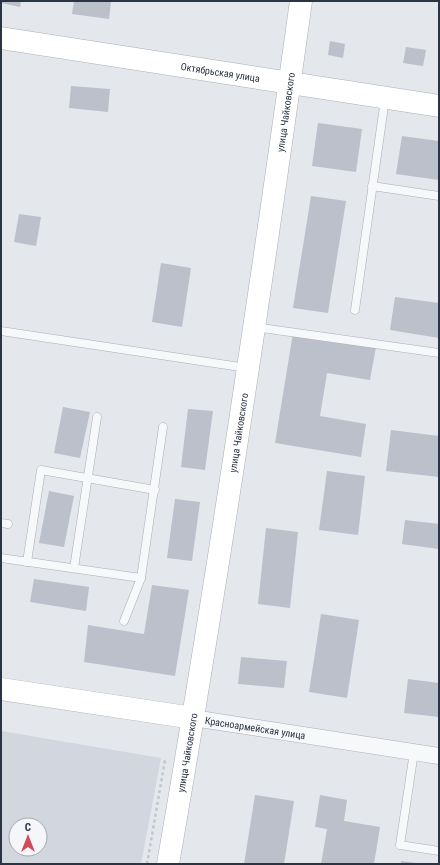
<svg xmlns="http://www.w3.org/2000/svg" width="440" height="865" font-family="'Roboto Condensed',sans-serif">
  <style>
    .built { fill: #d2d6de; fill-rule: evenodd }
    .building { fill: #bbc0ca }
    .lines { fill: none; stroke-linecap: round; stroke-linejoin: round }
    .lane-casing { stroke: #a9aeb7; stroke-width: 9 }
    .street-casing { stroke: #a9aeb7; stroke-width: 17 }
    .secondary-casing { stroke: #a9aeb7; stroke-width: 23 }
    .path { stroke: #c2c5cb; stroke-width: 2.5; stroke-dasharray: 3 3; stroke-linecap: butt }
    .lane { stroke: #f7f8fa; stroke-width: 8 }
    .street { stroke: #f7f8fa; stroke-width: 16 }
    .secondary { stroke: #fff; stroke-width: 22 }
    .labels { text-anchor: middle; stroke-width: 4; stroke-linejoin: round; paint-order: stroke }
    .street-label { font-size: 10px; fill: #2b3445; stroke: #f4f6f9 }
  </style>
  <rect width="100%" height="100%" fill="#e4e7ec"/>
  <path class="built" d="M1,731l160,27 -20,106h-140zM16,825h24v24h-24z"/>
  <g class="building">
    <polygon points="1,1 21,1 20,7 1,3"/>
    <polygon points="74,1 111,1 109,19 72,14"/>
    <polygon points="330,41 345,44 343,58 328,55"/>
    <polygon points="406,47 426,50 423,66 403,63"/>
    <polygon points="71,86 110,89 108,112 69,108"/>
    <polygon points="318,123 362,129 356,172 312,166"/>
    <polygon points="402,136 439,141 439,180 396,174"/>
    <polygon points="311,196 346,201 328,313 293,308"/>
    <polygon points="19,214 41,217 36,246 14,242"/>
    <polygon points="161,263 191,268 182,327 152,322"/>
    <polygon points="395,297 439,303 439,338 390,330"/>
    <polygon points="293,333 376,347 370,380 327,373 320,416 366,424 361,457 275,443"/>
    <polygon points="63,407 90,412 80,458 54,453"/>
    <polygon points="188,409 213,411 205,470 181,467"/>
    <polygon points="391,430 439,436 439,477 386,471"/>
    <polygon points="327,471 365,476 358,535 319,530"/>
    <polygon points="49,491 74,496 64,547 39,543"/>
    <polygon points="175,499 200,502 192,561 167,558"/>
    <polygon points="405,520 439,524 439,549 402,544"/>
    <polygon points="266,528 298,532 290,608 258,604"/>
    <polygon points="34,579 89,587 86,611 30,602"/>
    <polygon points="152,585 189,590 175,676 84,662 88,625 144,634"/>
    <polygon points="321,614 359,620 347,698 309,692"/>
    <polygon points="241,657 287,661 284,688 238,684"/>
    <polygon points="408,679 439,683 439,717 404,713"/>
    <polygon points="255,795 294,801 284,864 244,864"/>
    <polygon points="320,795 347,800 344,821 380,827 374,864 321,864 327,829 315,827"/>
    <polygon points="401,861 417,863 417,864 401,864"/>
  </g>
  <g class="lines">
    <defs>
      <g id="lane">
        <polyline points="372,186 439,196"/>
        <polyline points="355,310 385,99"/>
        <polyline points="254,327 439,353"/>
        <polyline points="1,331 247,368"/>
        <polyline points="1,523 8,524"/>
        <polyline points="1,558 141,578"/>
        <polyline points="27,562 41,470 155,490"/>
        <polyline points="74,568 97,417"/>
        <polyline points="124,621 141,578 163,427"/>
        <polyline points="414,752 400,845 439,851"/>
      </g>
      <g id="street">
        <path id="s1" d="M193,718l246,38"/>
      </g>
      <g id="secondary">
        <path id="s2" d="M1,38l438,68"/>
        <polyline points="1,689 193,718"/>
        <path id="s3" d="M168,864c50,-287 93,-575 133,-863"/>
      </g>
    </defs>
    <use href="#lane" class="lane-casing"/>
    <use href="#street" class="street-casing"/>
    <use href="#secondary" class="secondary-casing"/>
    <polyline class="path" points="147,864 165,760"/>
    <use href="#lane" class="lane"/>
    <use href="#street" class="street"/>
    <use href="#secondary" class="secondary"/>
  </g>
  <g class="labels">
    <g class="street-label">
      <text dy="4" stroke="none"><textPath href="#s2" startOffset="222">Октябрьская улица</textPath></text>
      <text dy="4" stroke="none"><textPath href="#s3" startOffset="761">улица Чайковского</textPath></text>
      <text dy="4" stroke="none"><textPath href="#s3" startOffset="437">улица Чайковского</textPath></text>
      <text dy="4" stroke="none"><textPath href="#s1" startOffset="63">Красноармейская улица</textPath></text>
      <text dy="4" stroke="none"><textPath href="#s3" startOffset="113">улица Чайковского</textPath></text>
    </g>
  </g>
  <rect width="440" height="865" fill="none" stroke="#2b3445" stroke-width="4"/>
  <g transform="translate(28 837)"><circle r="19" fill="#f4f6f9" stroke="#a4a8b1"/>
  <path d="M0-3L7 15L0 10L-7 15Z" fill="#d1495b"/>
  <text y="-6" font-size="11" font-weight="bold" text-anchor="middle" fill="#2b3445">С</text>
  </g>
</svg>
